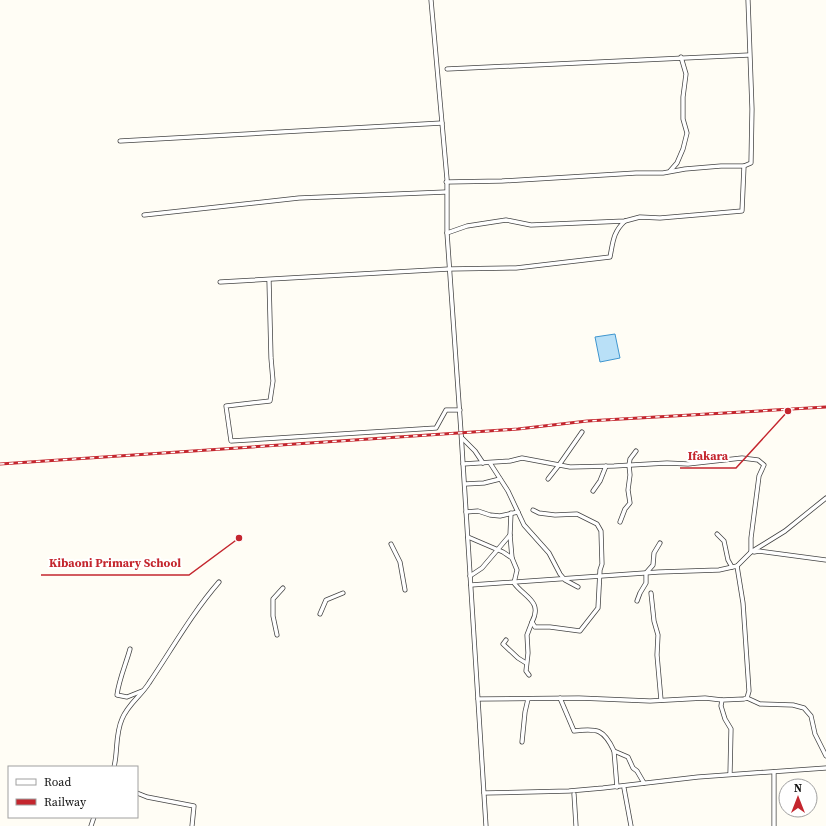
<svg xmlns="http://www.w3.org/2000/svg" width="826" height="826" font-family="'Source Serif 4',serif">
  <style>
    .water { fill: #b9e0f7; stroke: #3f96cf }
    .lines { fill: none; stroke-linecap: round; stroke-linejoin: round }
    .minor-casing { stroke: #444; stroke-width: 5 }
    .minor { stroke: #fff; stroke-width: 3.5 }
    .rail-casing { stroke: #c4262e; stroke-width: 3 }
    .rail { stroke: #fff; stroke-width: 1.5; stroke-dasharray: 4.5; stroke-linecap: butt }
    .leader { fill: none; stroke: #c4262e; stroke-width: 1.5 }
    .callout-dot { fill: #c4262e; stroke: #fff; stroke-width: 1.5 }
    .callout-label { font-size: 12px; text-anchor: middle; font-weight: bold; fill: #c4262e; stroke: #fff; stroke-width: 4; stroke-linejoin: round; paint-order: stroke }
  </style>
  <rect width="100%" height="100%" fill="#fffdf5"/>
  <polygon class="water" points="615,334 620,358 600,362 595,337"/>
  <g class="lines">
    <defs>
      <g id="minor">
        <polyline points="431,0 447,179 447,233 461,432 486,826"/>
        <polyline points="447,69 749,55"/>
        <polyline points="120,141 442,123"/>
        <polyline points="670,171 677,163 683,149 687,133 683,119 683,97 686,74 681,57"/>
        <polyline points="446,182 502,181 636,173 663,173 685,169 721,166 744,166"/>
        <polyline points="144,215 299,198 446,192"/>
        <polyline points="447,233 467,226 506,220 531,225 625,221 640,217 660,218 742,211 744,166 751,163 752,109 748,0"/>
        <polyline points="269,280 271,358 273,381 270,401 226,406 231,441 436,428 446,410 460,410"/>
        <path d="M220,282l229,-13 67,-1 94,-11c3,-15 3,-25 15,-36"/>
        <polyline points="462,438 475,451 483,463"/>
        <polyline points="490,463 508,491 524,525 549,553 560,574 565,580 578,587"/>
        <polyline points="463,464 510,461 522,458 570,467 614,466 667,463 688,464 742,458 758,460 764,465 759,476 751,538 751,552"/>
        <polyline points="548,479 559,465 582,432"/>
        <polyline points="465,484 484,483 500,479"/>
        <polyline points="593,491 600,481 606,466"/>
        <polyline points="466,512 478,511 490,515 500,516 518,512"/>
        <polyline points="511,513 510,535 512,558"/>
        <polyline points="620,522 625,509 630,503 628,490 630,475 629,465 630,459 636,451"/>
        <polyline points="717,534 724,541 728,560 732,567"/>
        <path d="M468,537l35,15 9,6 5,12 -3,13c10,14 29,18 18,39l3,5h15l30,4 18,-23 2,-38 2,-6 -1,-33 -4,-7 -20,-10 -22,1 -16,-2 -6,-3"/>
        <polyline points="391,544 400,562 405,590"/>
        <polyline points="754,552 759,551 826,560"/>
        <polyline points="470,576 482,568 510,535"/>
        <polyline points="471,585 659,572 719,570 737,566 751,552 785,531 826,498"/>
        <polyline points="651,593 654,621 658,635 657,655 661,700"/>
        <polyline points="637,601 640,593 646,583 646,573 653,565 654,553 660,543"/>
        <polyline points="320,614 326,600 343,593"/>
        <polyline points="277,635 273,616 273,599 283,588"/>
        <polyline points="506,640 503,644 518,658 526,663"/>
        <path d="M130,649c-4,15 -11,30 -13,46l10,2 15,-6"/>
        <polyline points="529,675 526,671 528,653 527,635 532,622"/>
        <path d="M560,698l14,33c23,-3 30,-2 40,20l14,6 5,11 4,3 7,12"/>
        <polyline points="747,698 760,704 793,705 804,708 811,716 815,734 826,756"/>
        <polyline points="478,699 579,698 650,701 705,698 722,700"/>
        <polyline points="522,742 525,712 528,699"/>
        <polyline points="614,751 617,787"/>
        <path d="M114,767c4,-16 1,-32 8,-48 6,-15 19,-23 27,-36 23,-34 43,-70 70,-101"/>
        <polyline points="774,772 774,826"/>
        <polyline points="730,774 731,729 725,719 721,706 722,700 744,699 747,698 749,691 743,603 737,566"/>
        <polyline points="624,788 631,826"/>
        <polyline points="137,793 147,797 194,806 192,826"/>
        <polyline points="484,793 569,791 603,788 698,777 826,768"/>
        <polyline points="574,794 576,826"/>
        <polyline points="91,826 94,817"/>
      </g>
    </defs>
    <use href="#minor" class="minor-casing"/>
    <use href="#minor" class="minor"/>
    <defs>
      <polyline id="rail" points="0,464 518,429 587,421 826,407"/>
    </defs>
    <use href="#rail" class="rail-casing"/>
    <use href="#rail" class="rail"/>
  </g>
  <path class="leader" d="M788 411L736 468H680M239 538L189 575H41"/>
  <g class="callout-dot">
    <circle cx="788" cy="411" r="4"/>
    <circle cx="239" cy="538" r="4"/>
  </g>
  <g class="callout-label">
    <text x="708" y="460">Ifakara</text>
    <text x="115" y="567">Kibaoni Primary School</text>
  </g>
  <rect x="8" y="766" width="130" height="52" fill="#ffffff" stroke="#a0a0a0"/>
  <rect x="16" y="779" width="20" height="6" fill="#ffffff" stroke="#a0a0a0"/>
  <text x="44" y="786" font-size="12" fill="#111111">Road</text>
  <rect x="16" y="799" width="20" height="6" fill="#c4262e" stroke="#a0a0a0"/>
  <text x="44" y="806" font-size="12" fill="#111111">Railway</text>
  <g transform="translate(798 798)"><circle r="19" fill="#ffffff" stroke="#a0a0a0"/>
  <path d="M0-3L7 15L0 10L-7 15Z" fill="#c4262e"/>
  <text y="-6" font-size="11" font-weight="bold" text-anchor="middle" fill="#111111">N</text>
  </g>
</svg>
